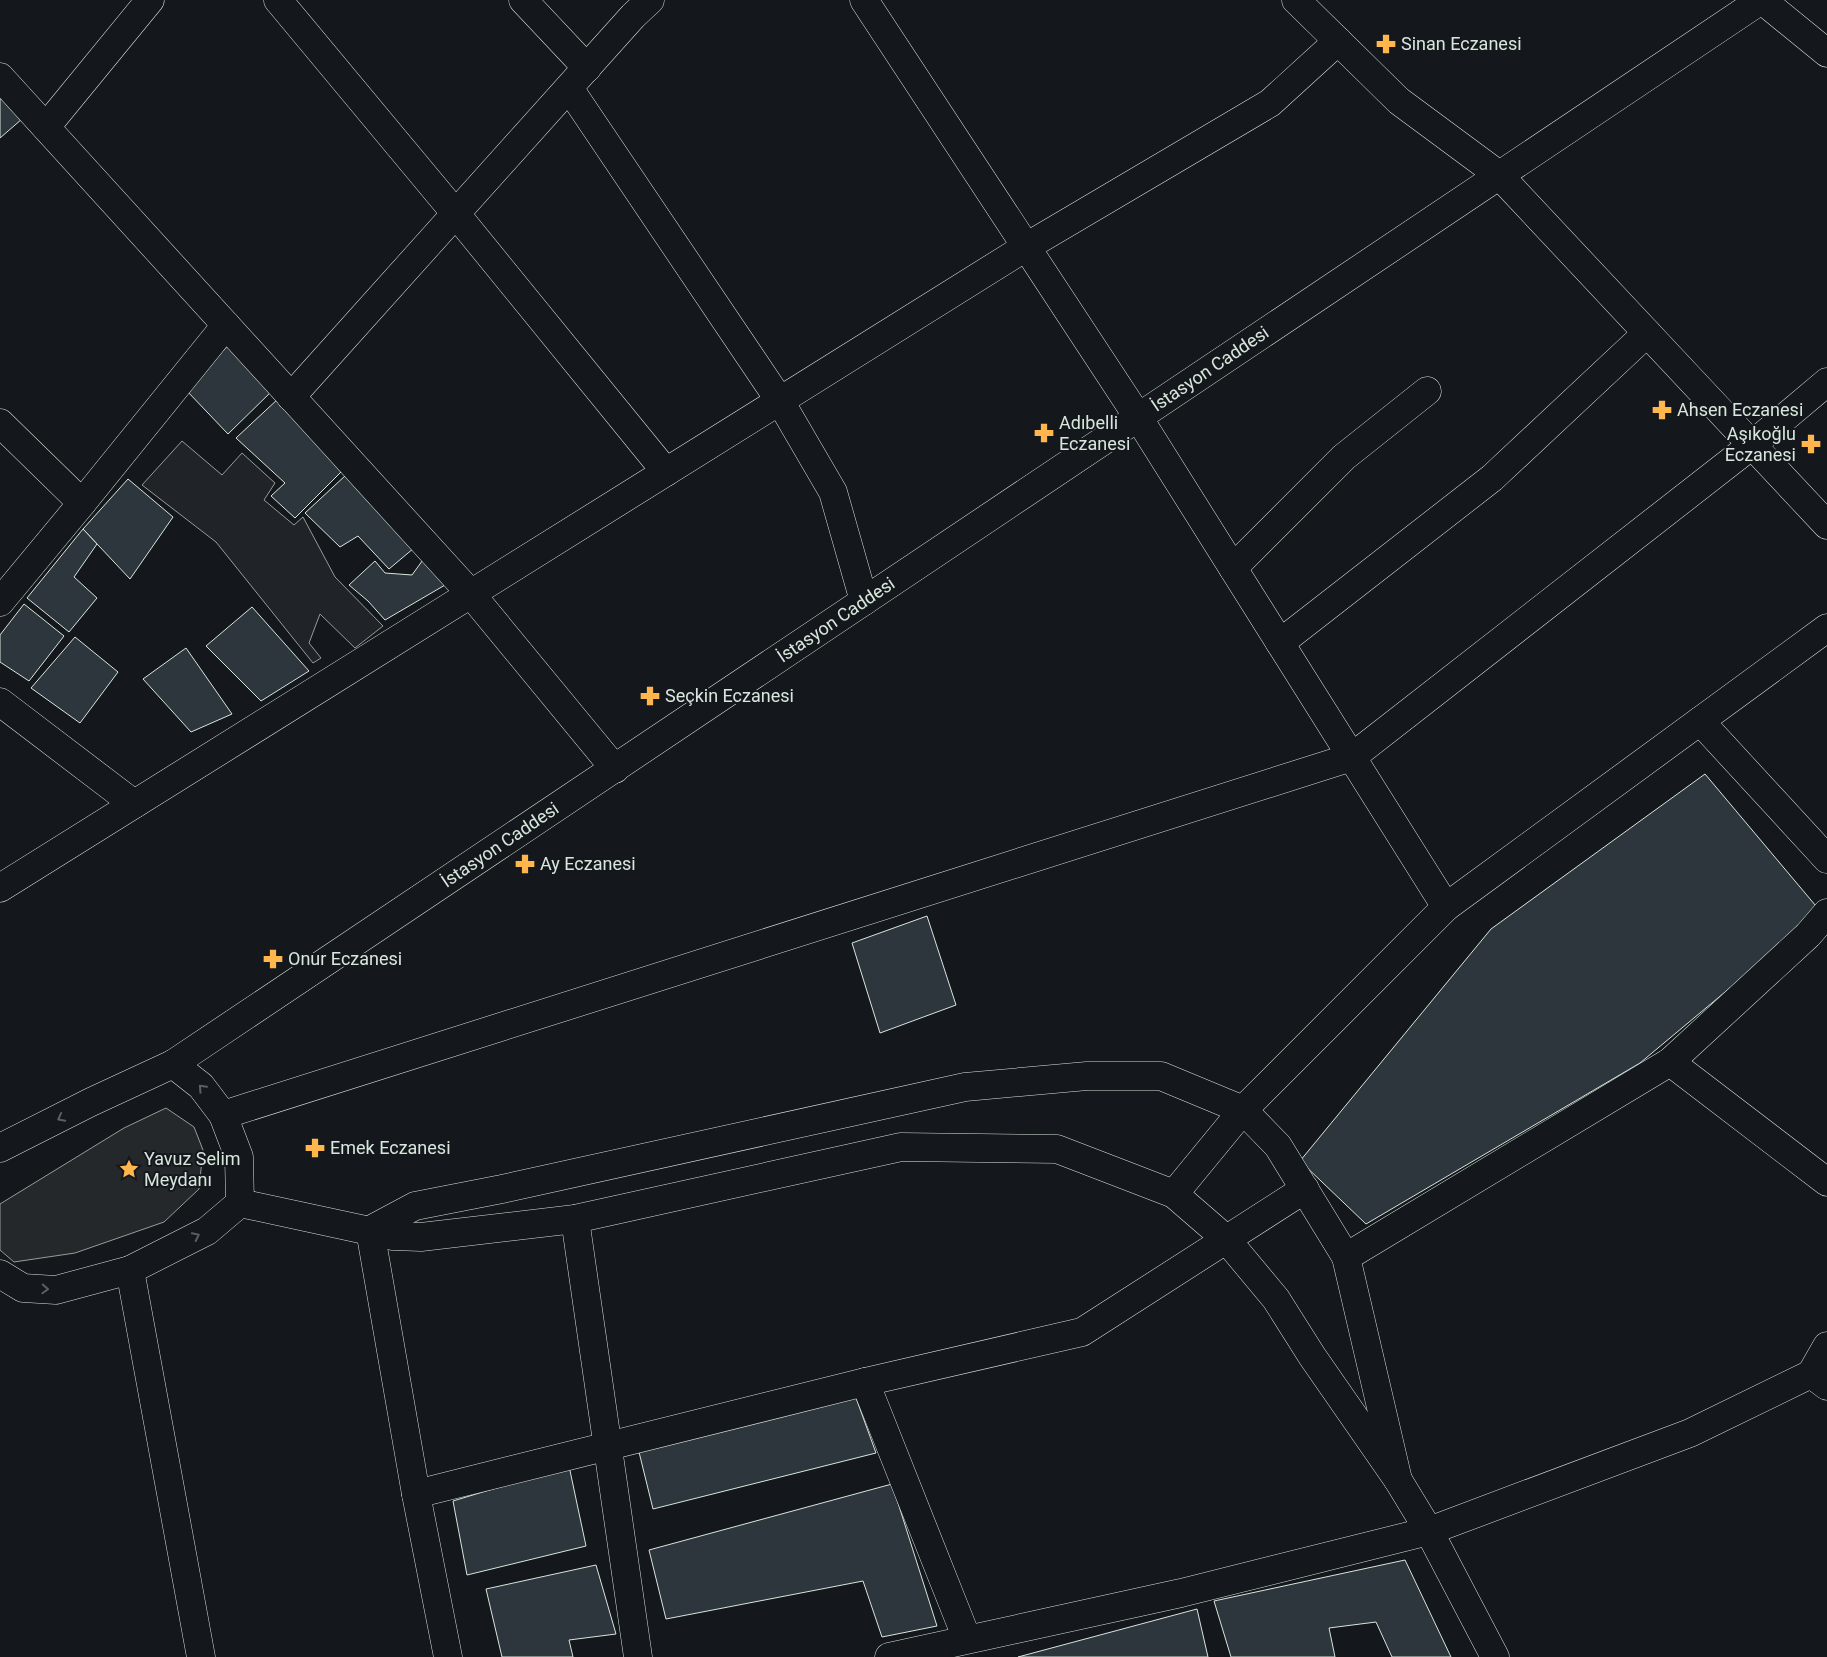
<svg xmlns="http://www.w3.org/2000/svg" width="1827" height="1657" font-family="Roboto,sans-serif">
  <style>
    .green { fill: #202428; stroke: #939e99 }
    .parking { fill: #24282b; stroke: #939e99 }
    .building { fill: #2c363c; stroke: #d8e6dc }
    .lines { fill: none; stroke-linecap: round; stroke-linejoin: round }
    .minor-casing { stroke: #d8e6dc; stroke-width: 29 }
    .tertiary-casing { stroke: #d8e6dc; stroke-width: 29 }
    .secondary-casing { stroke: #d8e6dc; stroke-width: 29 }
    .minor { stroke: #14181c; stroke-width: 28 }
    .tertiary { stroke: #14181c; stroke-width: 28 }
    .secondary { stroke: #14181c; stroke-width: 28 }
    .oneway { stroke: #59605f }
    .labels { text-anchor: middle; stroke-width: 4; stroke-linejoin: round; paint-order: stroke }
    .poi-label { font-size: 18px; fill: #d8e6dc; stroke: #14181c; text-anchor: start }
    .street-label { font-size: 18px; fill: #d8e6dc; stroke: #14181c }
  </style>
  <rect width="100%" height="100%" fill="#14181c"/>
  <polygon class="green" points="182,441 222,475 242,453 275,483 264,500 294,525 303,517 335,577 383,626 355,648 320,614 309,643 321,658 313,663 216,542 142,485"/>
  <polygon class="parking" points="166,1108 194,1127 203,1150 199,1189 164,1222 75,1253 14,1262 0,1250 0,1204 124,1128"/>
  <g class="building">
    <polygon points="0,92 22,119 0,138"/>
    <polygon points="230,343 273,390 228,434 187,391"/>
    <polygon points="279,398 344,469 295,518 271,496 285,483 236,438"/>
    <polygon points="346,475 414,548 389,569 358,536 340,547 305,513"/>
    <polygon points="128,479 173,517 130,579 83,529"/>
    <polygon points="83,529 97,544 74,577 97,598 69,632 27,598"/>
    <polygon points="425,557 445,585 385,620 368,601 349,585 375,561 385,573 412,575"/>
    <polygon points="24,604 64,636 29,681 0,662 0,635"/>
    <polygon points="252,607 309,671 261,701 206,646"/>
    <polygon points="75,637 118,672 80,723 31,688"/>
    <polygon points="186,648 232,714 191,732 143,679"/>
    <polygon points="1705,774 1821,912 1640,1063 1366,1224 1300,1161 1491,929"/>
    <polygon points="927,916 956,1005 880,1033 852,943"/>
    <polygon points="856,1398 876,1453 653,1509 639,1452"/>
    <polygon points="569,1466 586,1546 467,1575 453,1501"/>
    <polygon points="892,1484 937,1626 882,1637 863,1581 666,1619 649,1550"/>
    <polygon points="1405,1560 1451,1657 1392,1657 1376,1622 1329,1628 1335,1657 1231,1657 1214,1601"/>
    <polygon points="596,1565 616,1634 569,1640 573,1657 502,1657 486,1589"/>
    <polygon points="1197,1609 1208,1657 1018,1657"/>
  </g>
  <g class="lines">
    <defs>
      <g id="minor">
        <polyline points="278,0 456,214 666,472"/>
        <polyline points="523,0 587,68"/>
        <polyline points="864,0 1138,417 1446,907"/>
        <polyline points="1762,0 1827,53"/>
        <polyline points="0,77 471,594 615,769"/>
        <polyline points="569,88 780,401 833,492 864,601"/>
        <polyline points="46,127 150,0"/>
        <polyline points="291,397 633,16 650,0"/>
        <polyline points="0,423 82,503"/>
        <polyline points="1233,568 1344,457 1427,391"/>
        <polyline points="0,602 82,503 226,325"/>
        <polyline points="1280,643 1492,478 1647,333"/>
        <polyline points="0,702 134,804"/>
        <polyline points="1700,721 1827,859"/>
        <polyline points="0,888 1026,247 1270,103 1338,41"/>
        <polyline points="1670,1062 1827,1182"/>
        <polyline points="223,1115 1352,757 1752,445 1827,382"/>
        <polyline points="1174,1194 1243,1110 1446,907 1827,628"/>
        <polyline points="575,1219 638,1657"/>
        <polyline points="1346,1257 1670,1062 1808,935 1827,913"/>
        <polyline points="130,1270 201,1657"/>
        <polyline points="1827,1346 1811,1374 1827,1386"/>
        <polyline points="865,1382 967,1639"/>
        <polyline points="416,1494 865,1382 1082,1332 1305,1189"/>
        <polyline points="448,1657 416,1494 370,1230 415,1206 502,1189 965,1087 1087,1076 1161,1076 1243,1110 1278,1146 1346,1257 1398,1480"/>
        <polyline points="889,1657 1181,1593 1429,1531 1690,1433 1811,1374"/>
      </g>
      <polyline id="tertiary" points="240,1203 393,1236 421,1237 575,1219 901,1147 1057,1149 1174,1194 1226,1239 1276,1299 1312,1356 1398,1480 1429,1531 1495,1657"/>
      <g id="secondary">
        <polyline points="1296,0 1399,101 1499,175 1827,525"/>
        <polyline points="173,1064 1761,0"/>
        <polyline points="0,1148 91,1102 173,1064 201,1086 223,1115 239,1157 240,1203 207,1231 130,1270 56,1290 23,1288 0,1274"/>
      </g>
    </defs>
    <use href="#minor" class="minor-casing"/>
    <use href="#tertiary" class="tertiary-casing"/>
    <use href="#secondary" class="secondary-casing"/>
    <use href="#minor" class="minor"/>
    <use href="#tertiary" class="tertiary"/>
    <use href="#secondary" class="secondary"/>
  </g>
  <defs><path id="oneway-chevron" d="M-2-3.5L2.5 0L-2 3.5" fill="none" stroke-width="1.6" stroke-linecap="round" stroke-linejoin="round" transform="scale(1.25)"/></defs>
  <g class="oneway">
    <use href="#oneway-chevron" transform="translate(202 1088) rotate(-133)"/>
    <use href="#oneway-chevron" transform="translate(61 1118) rotate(152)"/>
    <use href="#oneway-chevron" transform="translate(196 1236) rotate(-26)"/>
    <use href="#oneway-chevron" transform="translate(45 1289) rotate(3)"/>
  </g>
  <defs>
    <symbol id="pharmacy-bare" viewBox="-9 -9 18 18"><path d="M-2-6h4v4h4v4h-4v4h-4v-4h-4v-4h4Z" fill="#ffb74d" stroke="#14181c" stroke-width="2.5" paint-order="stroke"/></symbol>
    <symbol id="sight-bare" viewBox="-9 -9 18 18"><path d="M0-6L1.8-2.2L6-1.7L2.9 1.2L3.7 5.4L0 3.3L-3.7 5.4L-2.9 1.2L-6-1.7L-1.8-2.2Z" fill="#ffb74d" stroke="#14181c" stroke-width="2.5" paint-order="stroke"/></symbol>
  </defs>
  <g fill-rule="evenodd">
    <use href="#pharmacy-bare" x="1372" y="30" width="28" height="28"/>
    <use href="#pharmacy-bare" x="1648" y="396" width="28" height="28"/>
    <use href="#pharmacy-bare" x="1030" y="419" width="28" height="28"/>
    <use href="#pharmacy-bare" x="1797" y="430" width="28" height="28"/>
    <use href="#pharmacy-bare" x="636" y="682" width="28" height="28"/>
    <use href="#pharmacy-bare" x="511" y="850" width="28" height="28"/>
    <use href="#pharmacy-bare" x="259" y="945" width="28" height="28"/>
    <use href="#pharmacy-bare" x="301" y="1134" width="28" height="28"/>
    <use href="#sight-bare" x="115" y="1155" width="28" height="28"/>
  </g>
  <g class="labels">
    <g class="poi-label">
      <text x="1401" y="50">Sinan Eczanesi</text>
      <text x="1677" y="416">Ahsen Eczanesi</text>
      <text x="1059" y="429">Adıbelli<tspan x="1059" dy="21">Eczanesi</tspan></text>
      <text x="1796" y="440" text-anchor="end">Aşıkoğlu<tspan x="1796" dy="21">Eczanesi</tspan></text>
      <text x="665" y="702">Seçkin Eczanesi</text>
      <text x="540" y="870">Ay Eczanesi</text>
      <text x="288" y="965">Onur Eczanesi</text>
      <text x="330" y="1154">Emek Eczanesi</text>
      <text x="144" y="1165">Yavuz Selim<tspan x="144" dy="21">Meydanı</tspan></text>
    </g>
    <g class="street-label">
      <text transform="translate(1210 369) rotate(-34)" y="6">İstasyon Caddesi</text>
      <text transform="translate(836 620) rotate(-34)" y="6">İstasyon Caddesi</text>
      <text transform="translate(500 845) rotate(-34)" y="6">İstasyon Caddesi</text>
    </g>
  </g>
</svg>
